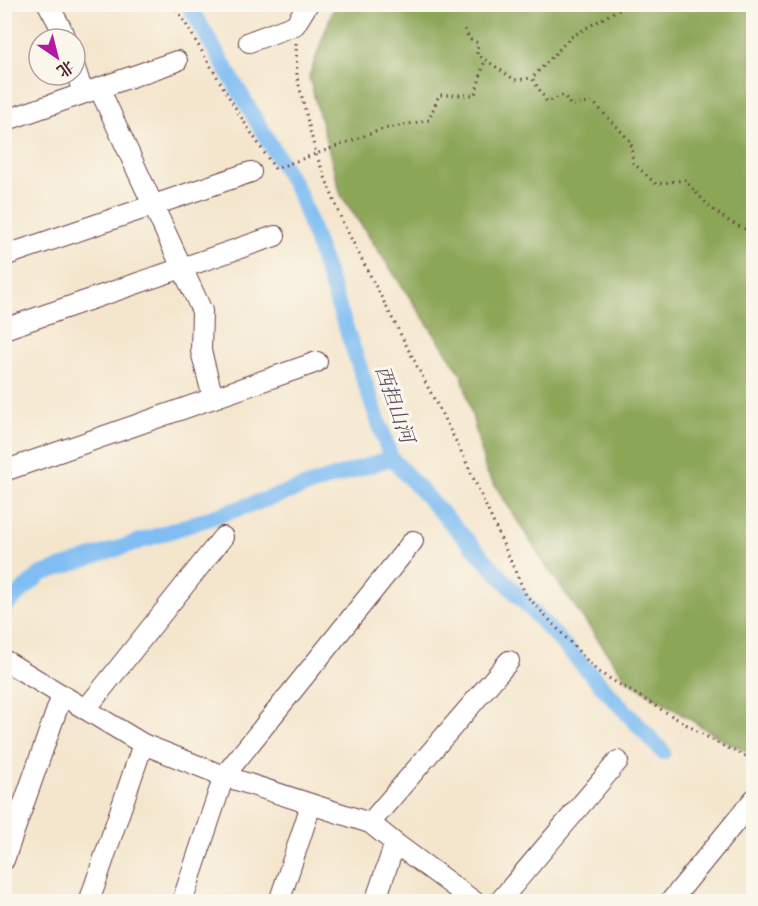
<svg xmlns="http://www.w3.org/2000/svg" width="758" height="906" font-family="Vollkorn,'Noto Serif SC',serif">
  <style>
    .forest { fill: #8ca659; stroke: #6b6242; stroke-width: 1.5 }
    .lines { fill: none; stroke-linecap: round; stroke-linejoin: round }
    .canal { stroke: #80bdf3; stroke-width: 16 }
    .minor-casing { stroke: #643d43; stroke-width: 22 }
    .path { stroke: #643d43; stroke-width: 3; stroke-dasharray: 1.5 4.5; stroke-linecap: butt }
    .minor { stroke: #fff; stroke-width: 20 }
    .labels { text-anchor: middle; stroke-width: 6; stroke-linejoin: round; paint-order: stroke }
    .water-label { font-size: 20px; font-style: italic; fill: #5a4e67; stroke: #fbf7ec }
  </style>
  <rect width="100%" height="100%" fill="#fbf7ec"/>
  <filter id="ink" filterUnits="userSpaceOnUse"><feTurbulence type="fractalNoise" baseFrequency=".0167" numOctaves="2"/><feDisplacementMap in="SourceGraphic" scale="12" xChannelSelector="R" yChannelSelector="G"/><feConvolveMatrix kernelMatrix="1 2 1 2 8 2 1 2 1" color-interpolation-filters="sRGB"/></filter>
  <filter id="wash" filterUnits="userSpaceOnUse"><feTurbulence type="fractalNoise" baseFrequency=".008" numOctaves="4" result="noise"/><feDisplacementMap in="SourceGraphic" scale="24" xChannelSelector="R" yChannelSelector="G"/><feGaussianBlur stdDeviation="1.35" result="paint"/><feColorMatrix in="noise" values="0 0 0 0 0 0 0 0 0 0 0 0 0 0 0 0 0 1.4 0 .05"/><feComposite in="paint" operator="in"/></filter>
  <g filter="url(#wash)">
    <rect width="100%" height="100%" fill="#f4e6cd"/>
    <polygon class="forest" points="338,5 753,5 753,754 723,740 626,679 545,564 486,471 462,375 341,195 309,77 332,12"/>
    <g class="lines">
      <g class="canal">
        <polyline points="188,4 300,195 391,458 663,752"/>
        <polyline points="4,607 41,574 391,458"/>
      </g>
    </g>
  </g>
  <g filter="url(#ink)">
    <g class="lines">
      <defs>
        <g id="minor">
          <polyline points="48,4 61,28 65,39"/>
          <polyline points="249,42 295,25 308,4"/>
          <polyline points="75,68 83,93"/>
          <polyline points="99,88 202,311 201,351 213,398"/>
          <polyline points="4,121 177,61"/>
          <polyline points="4,256 251,172"/>
          <polyline points="4,329 275,236"/>
          <polyline points="4,471 317,362"/>
          <polyline points="4,660 143,744 224,776 370,823 395,843 475,902"/>
          <polyline points="86,709 223,537"/>
          <polyline points="370,823 509,661"/>
          <polyline points="4,860 62,695"/>
          <polyline points="89,902 143,744"/>
          <polyline points="182,902 224,776 413,541"/>
          <polyline points="279,902 311,805"/>
          <polyline points="375,902 395,843"/>
          <polyline points="499,902 618,761"/>
          <polyline points="670,902 754,799"/>
        </g>
      </defs>
      <use href="#minor" class="minor-casing"/>
      <g class="path">
        <polyline points="174,4 239,114 275,169 383,129 429,120 439,95 475,95 485,60"/>
        <path d="M630,4l-11,5 -48,28 -39,41 15,24 17,-7 7,11 22,-4 38,40 2,21 23,21 29,-4c21,24 37,42 69,52"/>
        <polyline points="465,29 469,39 478,43 477,54 515,80 532,78"/>
        <polyline points="296,43 297,77 316,154 343,223 463,455 526,595 597,671 719,744 754,760"/>
      </g>
      <use href="#minor" class="minor"/>
    </g>
  </g>
  <g class="labels">
    <g class="water-label">
      <text transform="translate(395 404) rotate(71)" y="7">西担山河</text>
    </g>
  </g>
  <rect width="758" height="906" fill="none" stroke="#fbf7ec" stroke-width="24"/>
  <g transform="translate(57 57) rotate(145)"><circle r="28" fill="#fbf7ec" stroke="#b4a19f" stroke-width="1.5"/>
  <path d="M0-4.5L10 22L0 15L-10 22Z" fill="#b5179e"/>
  <text y="-9" font-size="16" font-weight="bold" text-anchor="middle" fill="#4a1f2b">北</text>
  </g>
</svg>
